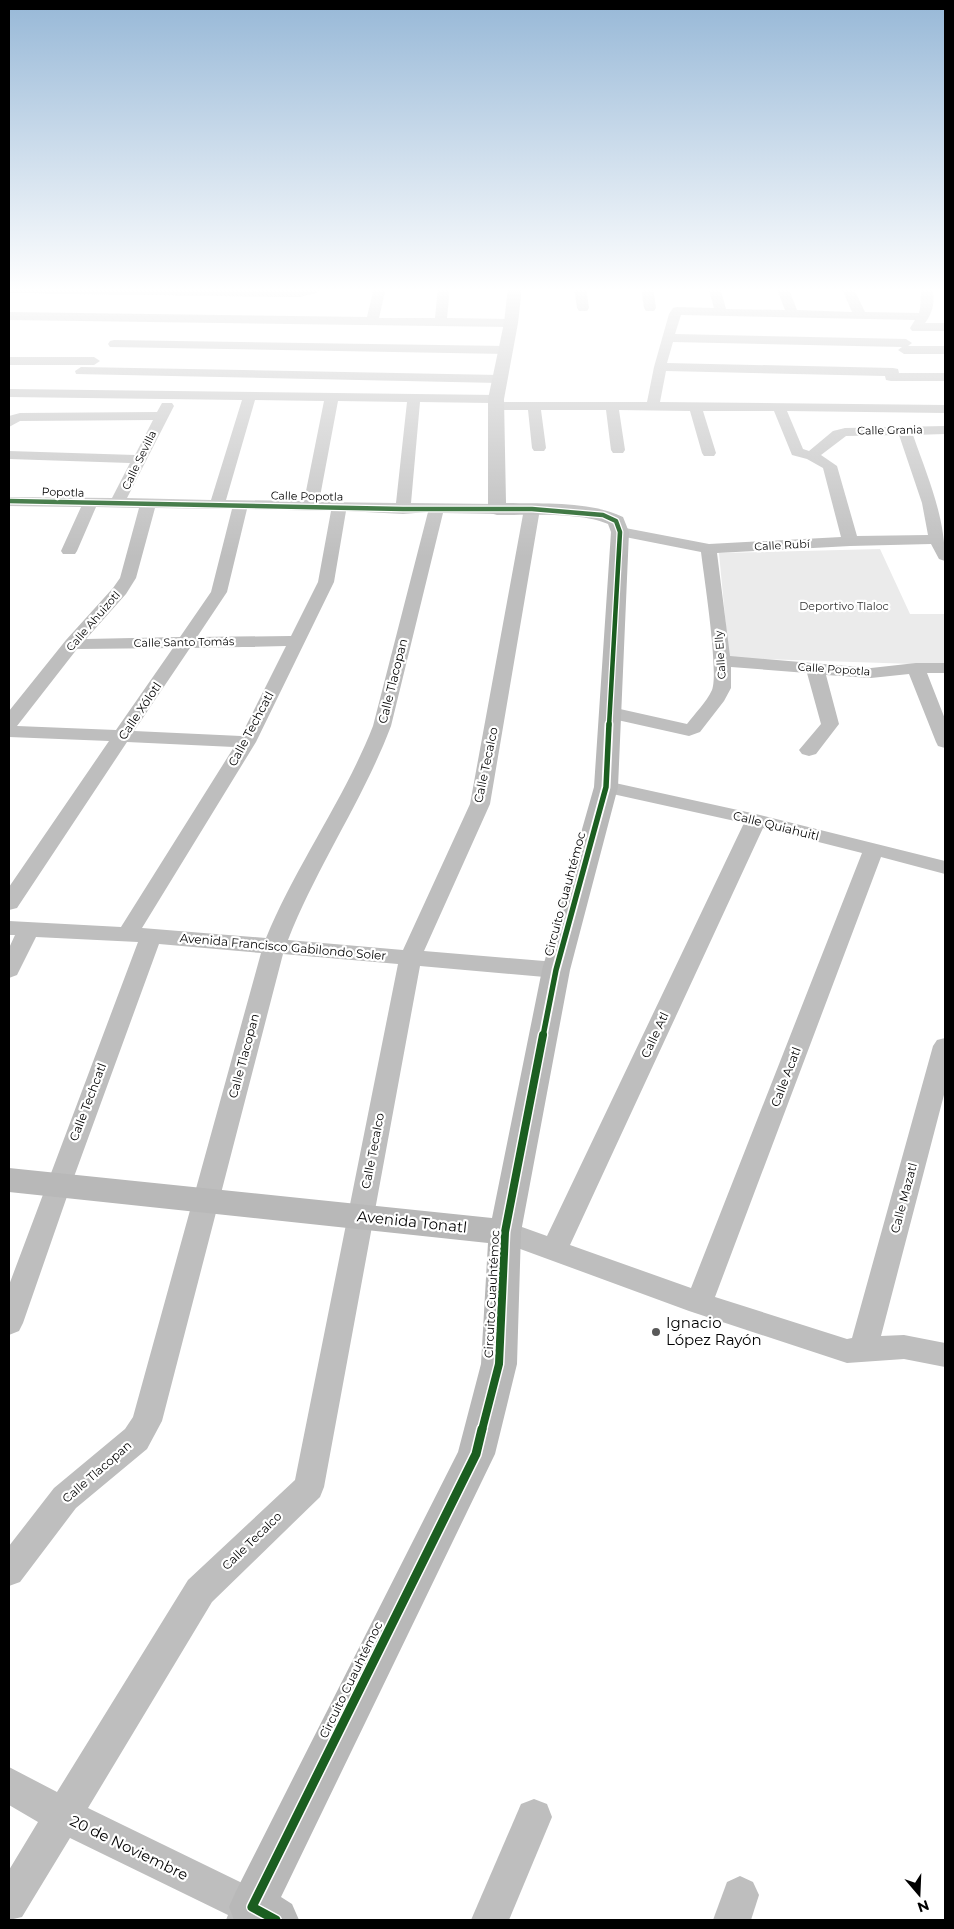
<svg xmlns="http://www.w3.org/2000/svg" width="954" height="1929" font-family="Montserrat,sans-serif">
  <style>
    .green { fill: #ebebeb }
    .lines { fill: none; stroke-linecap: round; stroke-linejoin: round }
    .street { fill: #bebebe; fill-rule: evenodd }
    .secondary { fill: #b8b8b8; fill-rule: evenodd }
    .cycleway-far3-casing { stroke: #fff; stroke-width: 7 }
    .cycleway-far2-casing { stroke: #fff; stroke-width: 9 }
    .cycleway-far1-casing { stroke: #fff; stroke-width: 11 }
    .cycleway-casing { stroke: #fff; stroke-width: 12 }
    .cycleway-far3 { stroke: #1b5e20; stroke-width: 4.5 }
    .cycleway-far2 { stroke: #1b5e20; stroke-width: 5.5 }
    .cycleway-far1 { stroke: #1b5e20; stroke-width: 8 }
    .cycleway { stroke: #1b5e20; stroke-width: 9 }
    .poi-dot { fill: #595959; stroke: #fff; stroke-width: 2 }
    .labels { text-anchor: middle; stroke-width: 4.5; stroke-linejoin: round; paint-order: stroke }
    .far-street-label { font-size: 11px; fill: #000; stroke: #fff }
    .far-park-label { font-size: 11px; fill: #323232; stroke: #fff }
    .street-label { font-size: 12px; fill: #000; stroke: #fff }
    .near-street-label { font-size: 15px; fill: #000; stroke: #fff }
    .near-poi-label { font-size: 15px; fill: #000; stroke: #fff; text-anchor: start }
  </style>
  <rect width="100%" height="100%" fill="#fff"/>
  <polygon class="green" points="880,549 910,614 945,614 945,665 729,658 719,553"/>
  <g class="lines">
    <g class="street">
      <polygon points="9,287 299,289 322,287 317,293 299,297 9,293"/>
      <polygon points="374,287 386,287 379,318 435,318 438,287 450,287 447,318 511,319 517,323 511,327 9,320 9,312 367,317"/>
      <polygon points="574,287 586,287 589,308 587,311 579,311 577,308"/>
      <polygon points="641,287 653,287 656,308 654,311 646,311 644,308"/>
      <path d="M708,287h12l6,22 59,1 -9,-23h12l9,23 55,2 -11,-25h12l12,25 54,1c3,-8 0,-19 4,-26h13l-3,4c2,13 -1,23 -8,32h20v8h-33l-2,-3 5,-8 -234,-5 -6,19 231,5 6,4 -4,3h37v8h-41l-6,-4 4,-3 -229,-5 -6,21 226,5 5,1 1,4h46v8h-54l-5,-1 -1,-4 -219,-5 -6,31 285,3v8l-158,-2 16,38 6,2 24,-20 12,-3 100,-2v8l-32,1c15,43 32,81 32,126l-6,-2 -8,-15 -81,2 -133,7 13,103 141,12 45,-5h29v10h-18l18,46v29l-7,-2 -2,-4 -27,-68 -38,4 -45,-3 13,49 -23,30 -7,2 -7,-2 -3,-4 22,-26 -14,-51 -76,-6v21l-7,13 -24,31 -11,4 -85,-19 -2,-4 2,-4 7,-2 76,17c8,-11 19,-21 25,-34 7,-17 -8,-113 -11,-138l-86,-17 -3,-3 3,-3 5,-2 89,17 132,-7 -18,-69 -16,-9 -15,-4 -18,-44h-71l13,42 -2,3h-10l-2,-3 -12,-42 -71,-1 6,40 -2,3h-10l-2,-3 -5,-40h-65l5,38 -2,3h-10l-2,-3 -4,-38h-32l-7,-4 3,-3 -72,-1 -9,101 86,1 5,2 3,3 -3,3 -5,2 -54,-1 -52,213c-28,74 -74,140 -103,214l115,10 67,-146 54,-295 3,-3h10l3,3 -50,295 -66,147 132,11 8,3 3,5 -3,5 -8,3 -136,-12 -96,521 -4,10 -108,105 -124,206 177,86 6,13 -6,13h-39l2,-5 -158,-77 -48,79 -13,3v-50l29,-48 -29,-17v-38l48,25 131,-212 107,-100 103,-516 -115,-10 -121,467 -15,28 -71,59 -56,74 -11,4v-40l45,-58 71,-59 8,-12 128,-464 -102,-9 -88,241 -48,138 -4,8 -10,4v-50l129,-343 -102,-5 -19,38 -8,3v-30l6,-13h-6v-14l112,6 113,-180 -107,-5 -110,166 -8,2v-23l100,-146 -100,-4v-26l57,-71 47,-52 7,-10 19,-70 -43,-1 -19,44 -2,3h-12l-2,-3 20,-44 -72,-1v-9l103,1 18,-35 -121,-4v-8l126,4 18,-35 -133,1 -11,6v-11l11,-3 137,-1 5,-9h10l2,3 -47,92 84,2 31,-100 -233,-3v-8l487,6 7,4 -3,3h147l7,-35 15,-53 4,-6 4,-1 37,1zM255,400l69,1 -20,100 -78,-1zM338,401l69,1 -11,101 -77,-1zM899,435l23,68 6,32 -71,1 -20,-70 -16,-11 25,-19zM155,508l77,1 -21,83 -31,45 -94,2 40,-45 10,-16zM247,509l84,2 -13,71 -27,54 -94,1 30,-45zM346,511l57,3 25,-2 -55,214c-29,74 -77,139 -107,212l-124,-10 114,-186 78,-160zM286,646l-45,90 -107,-5 56,-83zM173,648l-57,82 -99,-4 60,-77z"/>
      <polygon points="114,340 506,346 512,350 506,354 110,347 108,344 110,341"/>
      <polygon points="9,357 94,357 100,361 94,365 9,365"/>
      <polygon points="81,367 499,375 506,379 499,383 76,374 75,371"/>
      <path d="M606,781l150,33 189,47v13l-64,-17 -166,440 132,42 5,-1 81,-292 4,-6 8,-2v53l-64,245 23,-1 41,8v24l-41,-8 -57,4 -158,-52 -193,-71 -4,-8 4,-8 9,-3 42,15 197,-413 -145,-32 -3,-4 3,-4zM763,828l99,25 -171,435 -121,-43z"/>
      <polygon points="534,1799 547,1804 552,1817 509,1920 471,1920 521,1804"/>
      <polygon points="740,1876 753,1882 759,1895 751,1920 713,1920 727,1882"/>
    </g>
    <path class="secondary" d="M508,287h14l-4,36 -14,76 2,104c35,1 85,-2 117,14l6,15 -11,255 -48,183 -49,262 -4,132 -22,90 -214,443 11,7 7,16h-65l-5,-13 7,-16 222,-439 23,-88 7,-121 -479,-51v-24l483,50 50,-248 52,-183 17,-255 -3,-8c-25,-12 -82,-9 -111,-9l-7,-2 -2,-4v-110l16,-76z"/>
    <defs>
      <polyline id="cycleway-far3" points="9,501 403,509 532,509 603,515 616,521 620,532 609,726"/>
      <polyline id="cycleway-far2" points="543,1036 556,970 606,787 609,724"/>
      <polyline id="cycleway-far1" points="482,1430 499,1364 505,1232 543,1035"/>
      <polyline id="cycleway" points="276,1920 252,1907 476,1454 482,1429"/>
    </defs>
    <use href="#cycleway-far3" class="cycleway-far3-casing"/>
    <use href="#cycleway-far2" class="cycleway-far2-casing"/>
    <use href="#cycleway-far1" class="cycleway-far1-casing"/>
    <use href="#cycleway" class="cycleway-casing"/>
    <use href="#cycleway-far3" class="cycleway-far3"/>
    <use href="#cycleway-far2" class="cycleway-far2"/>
    <use href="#cycleway-far1" class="cycleway-far1"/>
    <use href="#cycleway" class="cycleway"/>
  </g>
  <linearGradient id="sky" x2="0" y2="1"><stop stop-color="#97b8d7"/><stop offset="0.52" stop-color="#fff"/><stop offset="1" stop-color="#fff" stop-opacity="0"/></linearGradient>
  <rect width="954" height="557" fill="url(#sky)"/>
  <circle class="poi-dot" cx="656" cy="1332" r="5"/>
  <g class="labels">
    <g class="far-street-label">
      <text transform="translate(890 430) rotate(-1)" y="4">Calle Grania</text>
      <text transform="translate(139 460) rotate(-64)" y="4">Calle Sevilla</text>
      <text transform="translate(63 492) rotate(2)" y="4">Popotla</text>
      <text transform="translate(307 496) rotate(1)" y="4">Calle Popotla</text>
      <text transform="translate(782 545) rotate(-3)" y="4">Calle Rubí</text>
      <text transform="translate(93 621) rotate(-49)" y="4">Calle Ahuizotl</text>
      <text transform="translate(184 642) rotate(-1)" y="4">Calle Santo Tomás</text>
      <text transform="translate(720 655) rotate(-94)" y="4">Calle Elly</text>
      <text transform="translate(834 669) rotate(4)" y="4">Calle Popotla</text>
    </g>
    <g class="far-park-label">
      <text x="844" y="610">Deportivo Tlaloc</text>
    </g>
    <g class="street-label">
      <text transform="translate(393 681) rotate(-76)" y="4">Calle Tlacopan</text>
      <text transform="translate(140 711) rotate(-56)" y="4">Calle Xólotl</text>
      <text transform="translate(251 729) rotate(-62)" y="4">Calle Techcatl</text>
      <text transform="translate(486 765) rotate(-78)" y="4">Calle Tecalco</text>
      <text transform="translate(776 826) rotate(14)" y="4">Calle Quiahuitl</text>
      <text transform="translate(565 894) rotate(-75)" y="4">Circuito Cuauhtémoc</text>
      <text transform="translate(283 947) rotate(5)" y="4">Avenida Francisco Gabilondo Soler</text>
      <text transform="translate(655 1035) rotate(-65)" y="4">Calle Atl</text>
      <text transform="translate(244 1056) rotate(-75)" y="4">Calle Tlacopan</text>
      <text transform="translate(786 1077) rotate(-69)" y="4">Calle Acatl</text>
      <text transform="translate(88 1102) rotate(-69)" y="4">Calle Techcatl</text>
      <text transform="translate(373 1151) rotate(-79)" y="4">Calle Tecalco</text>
      <text transform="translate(904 1198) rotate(-75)" y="4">Calle Mazatl</text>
      <text transform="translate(492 1294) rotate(-87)" y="4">Circuito Cuauhtémoc</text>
      <text transform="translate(97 1472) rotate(-41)" y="4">Calle Tlacopan</text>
      <text transform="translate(252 1541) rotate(-44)" y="4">Calle Tecalco</text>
      <text transform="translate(351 1680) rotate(-64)" y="4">Circuito Cuauhtémoc</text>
    </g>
    <g class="near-street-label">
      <text transform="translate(412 1222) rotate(6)" y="5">Avenida Tonatl</text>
      <text transform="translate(129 1848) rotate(26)" y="5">20 de Noviembre</text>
    </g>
    <g class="near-poi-label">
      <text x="666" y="1328">Ignacio<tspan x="666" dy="17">López Rayón</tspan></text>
    </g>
  </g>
  <rect width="954" height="1929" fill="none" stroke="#000000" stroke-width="20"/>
  <g transform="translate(919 1894) rotate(161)" stroke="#ffffff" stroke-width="4" paint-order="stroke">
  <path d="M0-4L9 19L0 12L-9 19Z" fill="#000000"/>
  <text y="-8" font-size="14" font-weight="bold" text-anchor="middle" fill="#000000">N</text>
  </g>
</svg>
